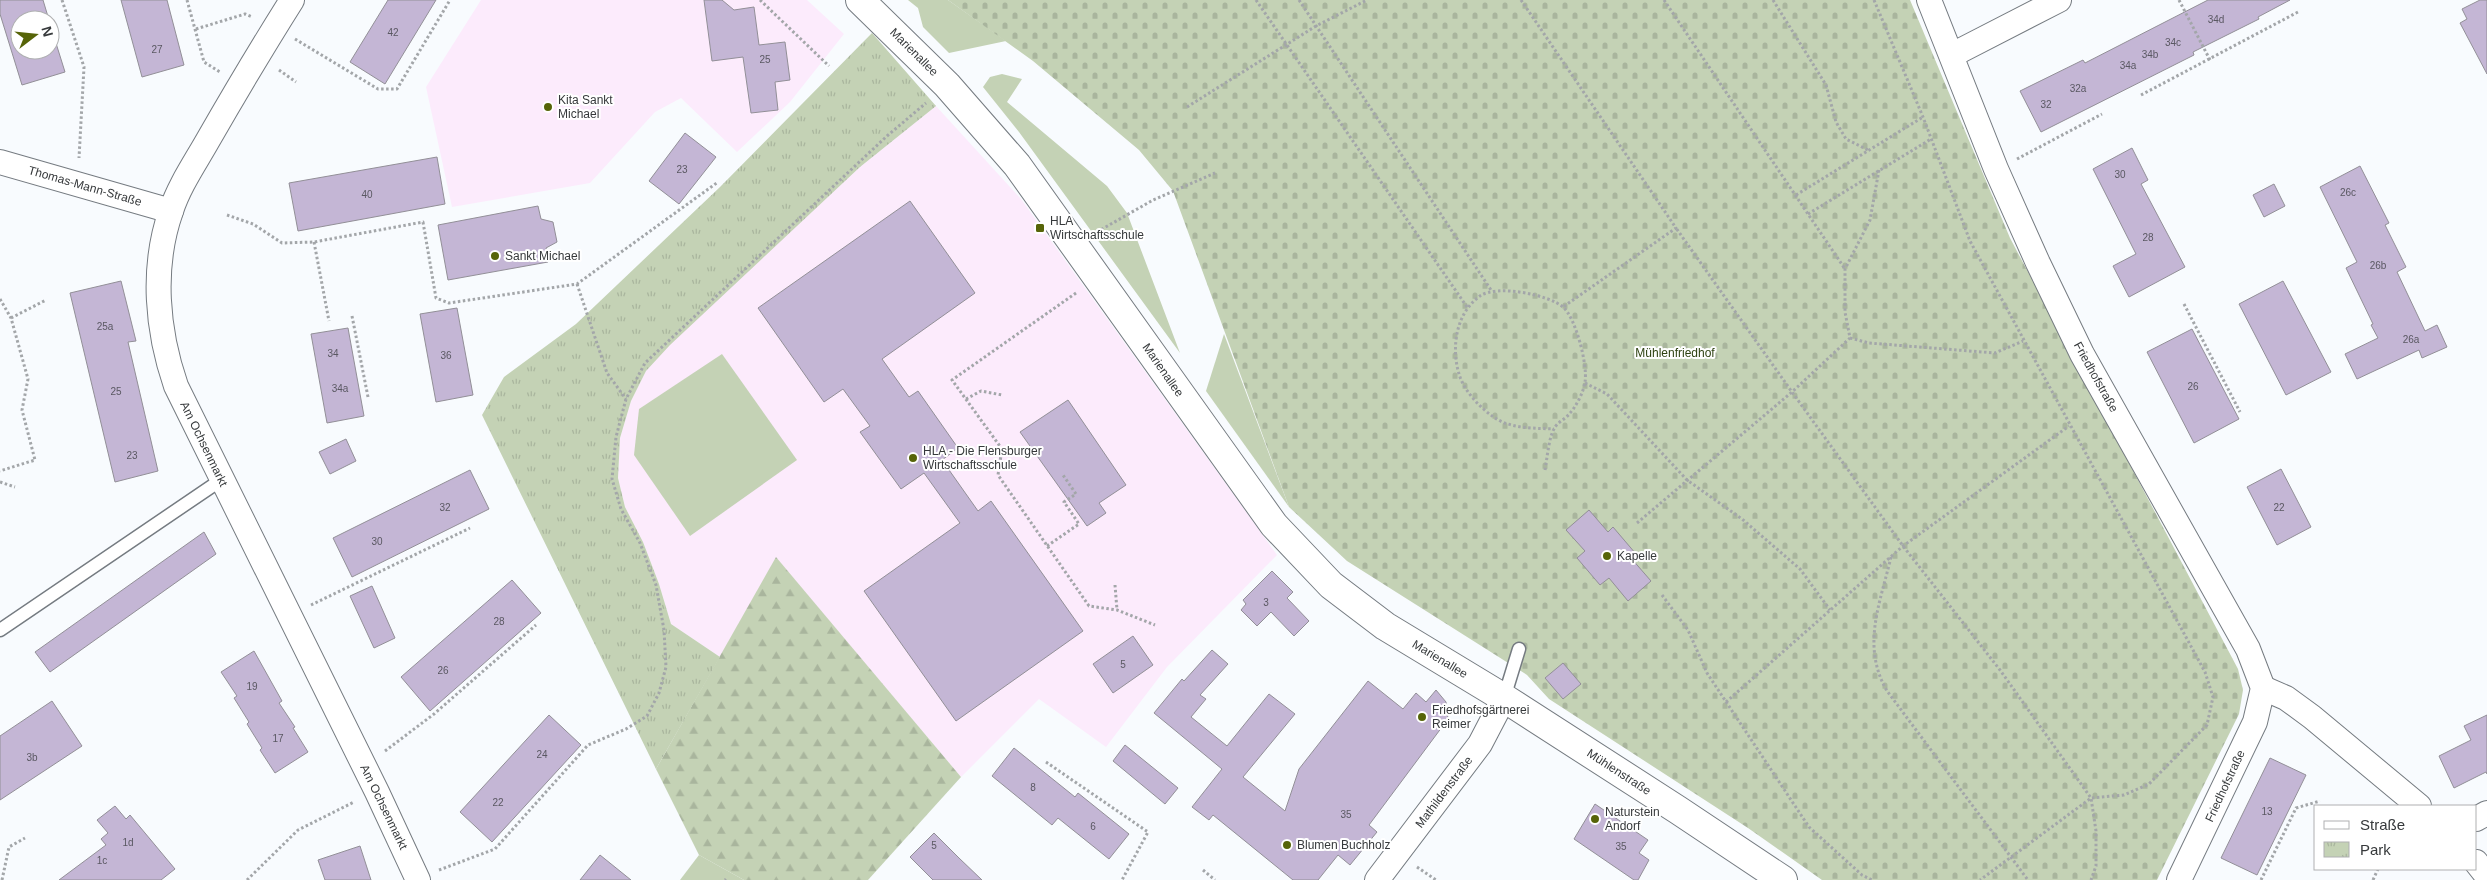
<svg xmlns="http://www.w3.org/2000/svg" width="2487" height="880" font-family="Helvetica,sans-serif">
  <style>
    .education { fill: #fcebfc }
    .green { fill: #c4d2b5 }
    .forest { fill: url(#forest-firs) }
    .cemetery { fill: url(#cemetery-stones) }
    .park { fill: url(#park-tufts) }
    .building { fill: #c4b6d5; stroke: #928f97 }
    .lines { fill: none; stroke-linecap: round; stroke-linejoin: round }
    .lane-casing { stroke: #757b81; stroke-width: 15 }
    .street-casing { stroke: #757b81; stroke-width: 26 }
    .secondary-casing { stroke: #757b81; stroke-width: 30 }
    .path { stroke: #a3a6a9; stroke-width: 3; stroke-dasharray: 2.5 2.5; stroke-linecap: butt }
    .lane { stroke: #fff; stroke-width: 12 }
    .street { stroke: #fff; stroke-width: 24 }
    .secondary { stroke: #fff; stroke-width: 28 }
    .poi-dot { fill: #566408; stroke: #fff; stroke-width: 2 }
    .labels { text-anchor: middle; stroke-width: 4; stroke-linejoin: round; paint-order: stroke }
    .number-label { font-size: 10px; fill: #5a5862 }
    .street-label { font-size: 12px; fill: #36393b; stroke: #fff }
    .poi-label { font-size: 12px; fill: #36393b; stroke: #fff; text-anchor: start }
    .park-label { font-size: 12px; fill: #2d4110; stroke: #fff }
  </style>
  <defs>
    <pattern id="forest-firs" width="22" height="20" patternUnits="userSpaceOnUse" patternTransform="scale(1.25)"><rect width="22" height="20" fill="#c4d2b5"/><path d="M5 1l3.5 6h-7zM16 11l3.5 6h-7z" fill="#a9b59d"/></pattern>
    <pattern id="cemetery-stones" width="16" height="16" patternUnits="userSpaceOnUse" patternTransform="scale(1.25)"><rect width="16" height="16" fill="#c4d2b5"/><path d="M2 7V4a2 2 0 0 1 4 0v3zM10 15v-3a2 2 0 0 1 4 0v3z" fill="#a9b59d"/></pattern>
    <pattern id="park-tufts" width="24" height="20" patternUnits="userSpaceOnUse" patternTransform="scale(1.25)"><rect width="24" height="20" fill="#c4d2b5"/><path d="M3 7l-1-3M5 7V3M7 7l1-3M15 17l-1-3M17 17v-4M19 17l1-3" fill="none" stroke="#a9b59d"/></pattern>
  </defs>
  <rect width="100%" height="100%" fill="#f8fbfe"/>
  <g class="education">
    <polygon points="481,0 807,0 844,34 790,102 737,152 681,98 655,112 590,183 452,207 426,87"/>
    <polygon points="936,106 1021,199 1277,555 1167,667 1106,747 1039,699 961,777 776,558 720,657 671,624 659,584 643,542 625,507 618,478 620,438 631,401 646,371 670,344 860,167"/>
  </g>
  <g class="green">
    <polygon points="908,0 948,0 1006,41 949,53 923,27 918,8"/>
    <polygon points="1002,74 1022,79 1007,102 1107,186 1127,213 1180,353 1019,132 983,87 990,77"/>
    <polygon points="1224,334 1289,507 1206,391"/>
    <polygon points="722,354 797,460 690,536 634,455 639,409"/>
    <polygon points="699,855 744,880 680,880"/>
  </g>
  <polygon class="forest" points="776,557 961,777 868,880 744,880 699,855 656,769"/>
  <polygon class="cemetery" points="948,0 1910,0 2010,238 2238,669 2243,690 2239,714 2157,880 1822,880 1748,828 1549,699 1527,675 1347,561 1289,507 1173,191 1139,150 1033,61"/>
  <polygon class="park" points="872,33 936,106 860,167 670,345 646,371 631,401 620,438 618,478 625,507 643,542 659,584 671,624 720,657 656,769 482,415 504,377 576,324 720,187"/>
  <g class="building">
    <polygon points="0,0 43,0 49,20 20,20 20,50 50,50 50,24 65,72 22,85 0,14"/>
    <polygon points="121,0 167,0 184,65 142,77"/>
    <polygon points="388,0 436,0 385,84 350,62"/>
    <polygon points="704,0 722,0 734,10 754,7 759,45 785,42 790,80 775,82 778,110 751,113 743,57 712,61"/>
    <polygon points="2208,0 2290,0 2258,17 2259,19 2193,52 2194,55 2041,132 2020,91 2083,60 2085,63"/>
    <polygon points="2480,0 2487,0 2487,74 2460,23 2467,19 2462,9"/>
    <polygon points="685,133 716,157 679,204 649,181"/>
    <polygon points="2132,148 2148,180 2141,184 2185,267 2129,297 2113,266 2136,254 2093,169"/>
    <polygon points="437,157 445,204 298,231 289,183"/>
    <polygon points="2360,166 2389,223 2385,225 2406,267 2397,272 2425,331 2437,325 2447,347 2422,358 2419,350 2357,379 2345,354 2378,338 2371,325 2373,324 2346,268 2357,262 2320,187"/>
    <polygon points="2274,184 2285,206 2264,217 2253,195"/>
    <polygon points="910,201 975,293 882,359 909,397 918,391 958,448 942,460 978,511 991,501 1083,631 956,721 864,591 960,523 924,473 901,489 860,432 870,426 843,389 824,402 758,308"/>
    <polygon points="538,206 541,219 553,222 557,242 546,248 548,262 448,280 438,225"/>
    <polygon points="121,281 136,341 128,342 158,471 115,482 70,293"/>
    <polygon points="2283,281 2331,372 2286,395 2239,304"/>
    <polygon points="457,308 473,395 436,402 420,314"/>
    <polygon points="348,328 364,416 327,423 311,334"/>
    <polygon points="2192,329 2239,419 2194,443 2147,352"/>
    <polygon points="1068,400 1126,485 1099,503 1106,513 1087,526 1020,432"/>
    <polygon points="346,439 356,461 330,474 319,452"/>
    <polygon points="2281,469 2311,527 2277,545 2247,487"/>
    <polygon points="470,470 489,509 352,577 333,538"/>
    <polygon points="1589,510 1608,532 1613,527 1636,554 1631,558 1651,581 1628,601 1609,578 1600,585 1577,558 1585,551 1566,530"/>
    <polygon points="204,532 216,554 50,672 35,652"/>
    <polygon points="1272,571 1293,592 1287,598 1309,621 1294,636 1271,612 1257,626 1241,610 1246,604 1243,600"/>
    <polygon points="512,580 541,613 430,711 401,677"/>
    <polygon points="372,586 395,638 374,648 350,596"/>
    <polygon points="1133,636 1153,665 1113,693 1093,664"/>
    <polygon points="1212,650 1228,664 1200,695 1206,699 1191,717 1227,746 1269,694 1295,714 1243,777 1285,811 1299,769 1368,681 1403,709 1416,693 1426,702 1436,690 1446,702 1448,719 1369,825 1377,832 1350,865 1338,855 1318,880 1293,880 1213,815 1209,820 1192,807 1222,769 1154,713 1182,679 1184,681"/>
    <polygon points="254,651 282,701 279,703 295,727 293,728 308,752 275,773 260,750 262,748 247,724 249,722 234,698 237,696 221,672"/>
    <polygon points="1563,663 1581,684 1563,699 1545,678"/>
    <polygon points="52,701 82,746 0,800 0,736"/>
    <polygon points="549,715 581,745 492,842 460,812"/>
    <polygon points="2487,715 2487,774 2486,772 2454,788 2439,756 2471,740 2464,726"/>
    <polygon points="1125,745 1178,788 1165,804 1113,761"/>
    <polygon points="1014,748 1075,797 1078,793 1129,834 1109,859 1058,818 1052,825 992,776"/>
    <polygon points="2270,758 2306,775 2257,875 2221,858"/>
    <polygon points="1595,804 1648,840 1639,853 1649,860 1638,880 1634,880 1574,839"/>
    <polygon points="115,806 126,819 130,815 175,869 161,880 59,880 106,845 101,839 108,833 97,820"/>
    <polygon points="934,833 959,858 982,880 933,880 910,857"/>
    <polygon points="360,846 371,880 325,880 318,860"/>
    <polygon points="600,855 631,880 580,880"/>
  </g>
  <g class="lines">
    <defs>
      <g id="lane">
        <polyline points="0,630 221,480"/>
        <polyline points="1504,698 1519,649"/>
      </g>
      <g id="street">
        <path d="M292,0c-29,46 -57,93 -84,140 -13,23 -29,46 -37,71 -20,57 -14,120 5,175l201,406 41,88"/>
        <polyline points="1929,0 1996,169 2038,263 2082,354 2248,649 2263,688 2255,722 2179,880"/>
        <polyline points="1952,55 2059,0"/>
        <polyline points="0,162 171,211"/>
        <polyline points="2263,688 2286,698 2312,717 2419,806"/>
        <polyline points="2476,819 2487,813"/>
        <polyline points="2476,862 2487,876"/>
        <polyline points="1377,880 1480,744 1504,698"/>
      </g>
      <polyline id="secondary" points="860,0 947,85 1017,165 1274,525 1331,585 1385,626 1504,698 1678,810 1783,880"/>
    </defs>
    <use href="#lane" class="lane-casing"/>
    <use href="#street" class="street-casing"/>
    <use href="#secondary" class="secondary-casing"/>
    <g class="path">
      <polyline points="62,0 84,67 79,158"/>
      <polyline points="187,0 204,62 220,72"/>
      <polyline points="760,0 829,66"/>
      <polyline points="1256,0 1467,307"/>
      <polyline points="1299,0 1491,290"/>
      <polyline points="1521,0 1676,228 1563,307"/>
      <polyline points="1664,0 1845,269"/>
      <polyline points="1773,0 1826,85 1836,122 1846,139 1868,150"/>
      <polyline points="1874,0 1923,117 1970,241 2205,672 2213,697 2207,725 2149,784 2124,795 2091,798 1980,880"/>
      <polyline points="2179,0 2210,60"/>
      <polyline points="196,29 245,14 252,17"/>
      <polyline points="295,39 378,89 397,89 450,0"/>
      <polyline points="279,70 296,82"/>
      <polyline points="2141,95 2298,12"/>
      <polyline points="1187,107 1316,26 1367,0"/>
      <polyline points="2017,159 2102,114"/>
      <polyline points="1879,170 1870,220 1845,269 1845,312 1850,338 1792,392 1903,546 2000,670 2091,798 2096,831 2096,866 2091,880"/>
      <polyline points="1796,195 1923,117"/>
      <polyline points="1808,214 1931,139"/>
      <polyline points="227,215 253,224 282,243 314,242 423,222 436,298 449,303 577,284 718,182"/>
      <polyline points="1097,232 1153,200 1215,173"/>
      <polyline points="314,242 329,321"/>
      <polyline points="577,284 607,373 626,399"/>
      <polyline points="1076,293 952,380 1002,449 998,475 1089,606 1117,610 1155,625"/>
      <polyline points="0,299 11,318 28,379 22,410 35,460 0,471"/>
      <polyline points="2184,304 2240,412"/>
      <polyline points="352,316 368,397"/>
      <polyline points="11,318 46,300"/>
      <polyline points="1850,338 1869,343 1995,353 2023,341"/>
      <polyline points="1585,383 1607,394 1687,480 1742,519 1800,569 1830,610"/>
      <polyline points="966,399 981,391 1002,395"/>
      <path d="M1545,470c2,-11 4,-33 9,-41 3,-7 12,-10 16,-16 6,-6 14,-22 15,-31 3,-16 -9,-64 -22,-75 -14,-12 -66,-23 -83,-11 -24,17 -29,51 -21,78 5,17 21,34 36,44 17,11 39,10 59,11"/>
      <polyline points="0,482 15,487"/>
      <polyline points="1637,523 1792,392 1676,228"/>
      <polyline points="1047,546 1079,524 1064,502 1076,494 1063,475"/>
      <path d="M1891,557c-11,47 -30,89 -4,134l141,189"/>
      <polyline points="1115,585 1117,610"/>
      <polyline points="1662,595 1688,630 1707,673 1809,827 1862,875 1872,880"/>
      <polyline points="311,605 470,528"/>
      <polyline points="1726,702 1903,546 2069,426"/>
      <polyline points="385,751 434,714 536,625"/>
      <polyline points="1046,762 1148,832 1122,880"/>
      <polyline points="1417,867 1436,880"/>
      <polyline points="439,870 495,849 588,745 626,729 647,716 659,693 666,667 664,630 656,585 640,543 621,509 612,479 616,437 626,399 645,363 887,136 926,103"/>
      <polyline points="1203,870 1215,880"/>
      <polyline points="2,880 9,847 25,838"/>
      <polyline points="247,880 298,830 354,802"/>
      <polyline points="725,880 726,879"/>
      <polyline points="2261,880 2296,808 2320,801"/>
      <polyline points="2373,880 2378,869"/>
    </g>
    <use href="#lane" class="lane"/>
    <use href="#street" class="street"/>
    <use href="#secondary" class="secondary"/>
  </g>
  <g class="poi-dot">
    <circle cx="548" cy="107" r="5"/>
    <rect x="1035" y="223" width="10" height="10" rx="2.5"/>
    <circle cx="495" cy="256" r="5"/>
    <circle cx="913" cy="458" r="5"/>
    <circle cx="1607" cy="556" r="5"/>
    <circle cx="1422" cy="717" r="5"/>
    <circle cx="1595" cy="819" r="5"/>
    <circle cx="1287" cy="845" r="5"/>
  </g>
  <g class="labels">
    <g class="number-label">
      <text x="2216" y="23">34d</text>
      <text x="393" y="36">42</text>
      <text x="2173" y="46">34c</text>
      <text x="157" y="53">27</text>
      <text x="2150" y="58">34b</text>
      <text x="765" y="63">25</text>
      <text x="2128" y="69">34a</text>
      <text x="2078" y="92">32a</text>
      <text x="2046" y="108">32</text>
      <text x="682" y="173">23</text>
      <text x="2120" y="178">30</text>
      <text x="2348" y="196">26c</text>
      <text x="367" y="198">40</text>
      <text x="2148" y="241">28</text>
      <text x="2378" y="269">26b</text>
      <text x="105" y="330">25a</text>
      <text x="2411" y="343">26a</text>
      <text x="333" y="357">34</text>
      <text x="446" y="359">36</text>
      <text x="2193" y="390">26</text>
      <text x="340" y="392">34a</text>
      <text x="116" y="395">25</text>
      <text x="132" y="459">23</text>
      <text x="445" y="511">32</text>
      <text x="2279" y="511">22</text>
      <text x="377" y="545">30</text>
      <text x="1266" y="606">3</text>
      <text x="499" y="625">28</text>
      <text x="1123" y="668">5</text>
      <text x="443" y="674">26</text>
      <text x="252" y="690">19</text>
      <text x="278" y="742">17</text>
      <text x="542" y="758">24</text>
      <text x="32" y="761">3b</text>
      <text x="1033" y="791">8</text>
      <text x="498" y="806">22</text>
      <text x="2267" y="815">13</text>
      <text x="1346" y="818">35</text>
      <text x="1093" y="830">6</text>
      <text x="128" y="846">1d</text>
      <text x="934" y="849">5</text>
      <text x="1621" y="850">35</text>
      <text x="102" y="864">1c</text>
    </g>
    <g class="street-label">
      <text transform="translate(914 52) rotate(45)" y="4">Marienallee</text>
      <text transform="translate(85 186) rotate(16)" y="4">Thomas-Mann-Straße</text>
      <text transform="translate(1163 370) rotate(55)" y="4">Marienallee</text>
      <text transform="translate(2096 377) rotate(61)" y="4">Friedhofstraße</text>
      <text transform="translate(204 444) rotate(64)" y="4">Am Ochsenmarkt</text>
      <text transform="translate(1440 659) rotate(31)" y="4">Marienallee</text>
      <text transform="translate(1619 772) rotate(33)" y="4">Mühlenstraße</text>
      <text transform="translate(2225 786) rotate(-65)" y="4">Friedhofstraße</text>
      <text transform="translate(1444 792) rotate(-53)" y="4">Mathildenstraße</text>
      <text transform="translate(384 807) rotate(64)" y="4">Am Ochsenmarkt</text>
    </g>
    <g class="poi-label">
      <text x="558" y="104">Kita Sankt<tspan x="558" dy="14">Michael</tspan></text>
      <text x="1050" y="225">HLA<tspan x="1050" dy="14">Wirtschaftsschule</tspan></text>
      <text x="505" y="260">Sankt Michael</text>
      <text x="923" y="455">HLA - Die Flensburger<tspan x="923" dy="14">Wirtschaftsschule</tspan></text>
      <text x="1617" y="560">Kapelle</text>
      <text x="1432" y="714">Friedhofsgärtnerei<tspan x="1432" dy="14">Reimer</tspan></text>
      <text x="1605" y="816">Naturstein<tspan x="1605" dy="14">Andorf</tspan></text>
      <text x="1297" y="849">Blumen Buchholz</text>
    </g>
    <g class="park-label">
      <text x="1675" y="357">Mühlenfriedhof</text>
    </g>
  </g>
  <rect x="2314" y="805" width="162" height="65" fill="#ffffff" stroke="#afb0b1"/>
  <rect x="2324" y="821" width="25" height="8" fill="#ffffff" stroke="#afb0b1"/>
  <text x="2360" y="830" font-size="15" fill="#36393b">Straße</text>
  <rect x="2324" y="842" width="25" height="15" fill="url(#park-tufts)" stroke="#afb0b1"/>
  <text x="2360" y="855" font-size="15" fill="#36393b">Park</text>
  <g transform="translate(35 35) rotate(74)"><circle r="24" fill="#ffffff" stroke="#afb0b1"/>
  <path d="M0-4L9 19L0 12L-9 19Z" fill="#566408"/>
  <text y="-8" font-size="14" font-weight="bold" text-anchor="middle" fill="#36393b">N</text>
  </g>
</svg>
